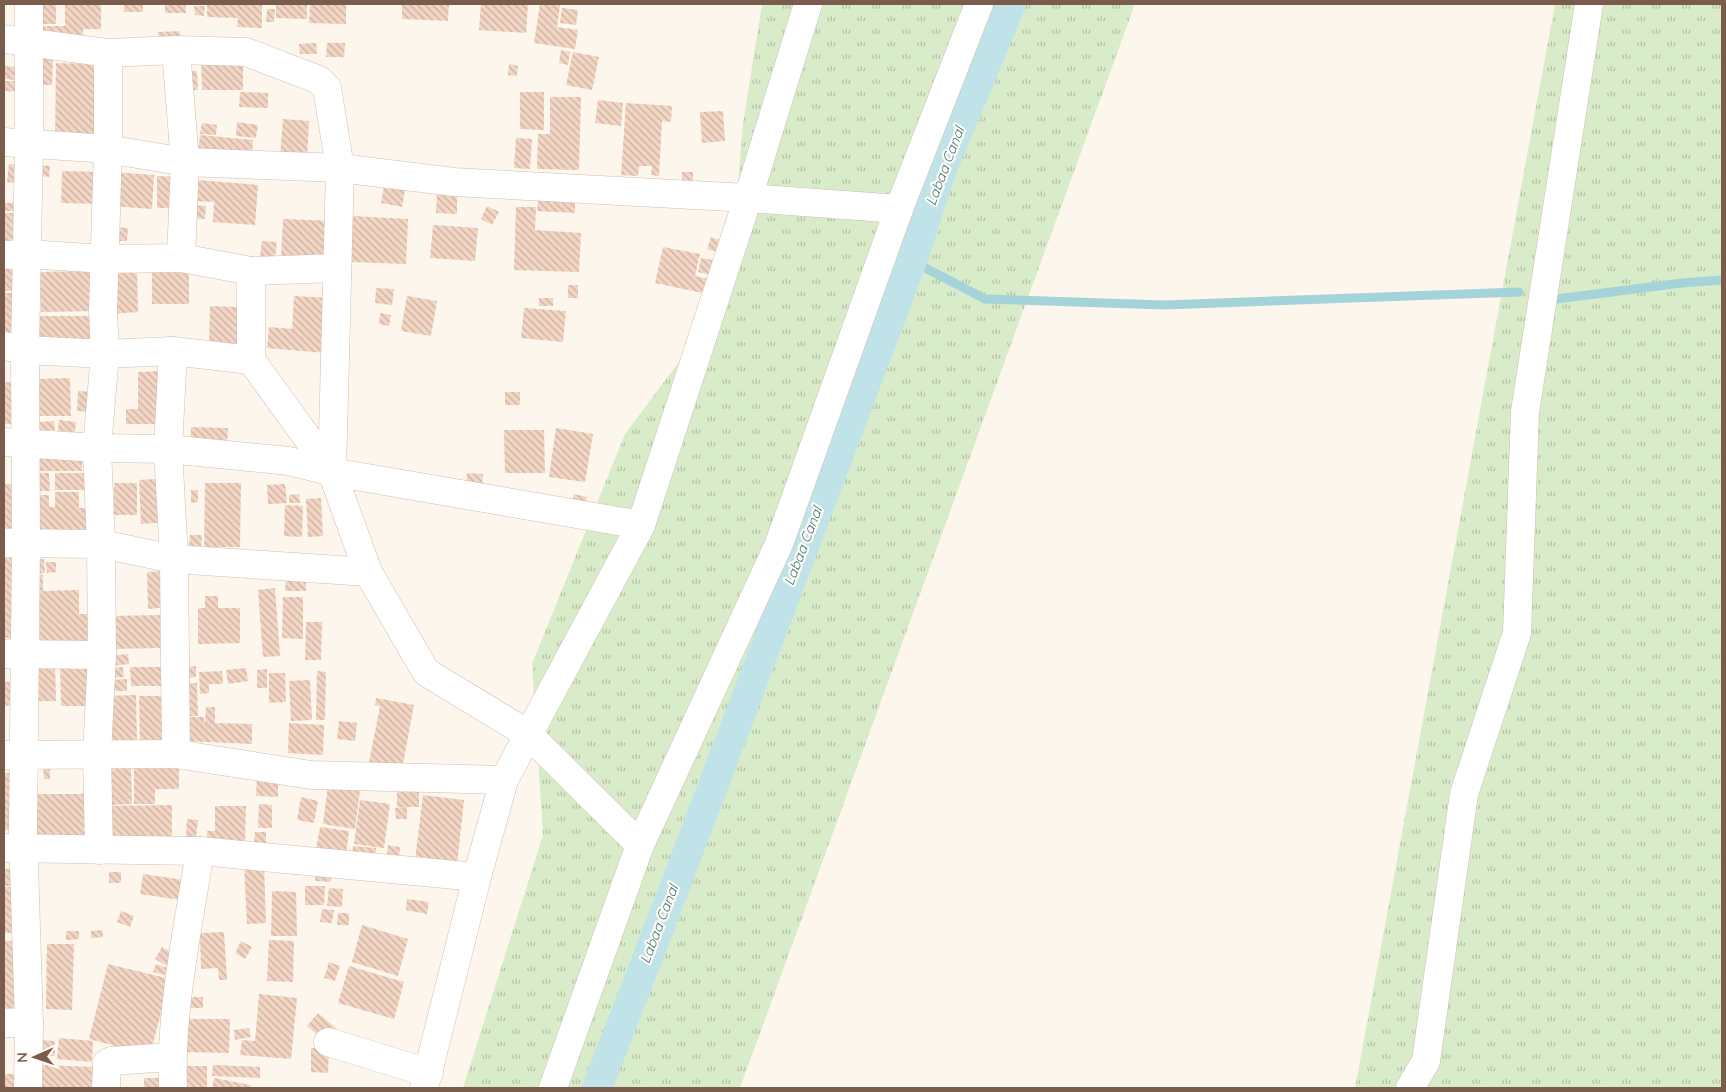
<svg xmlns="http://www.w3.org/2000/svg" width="1726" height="1092" font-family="Quicksand,sans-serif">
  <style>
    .grass { fill: url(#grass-tufts) }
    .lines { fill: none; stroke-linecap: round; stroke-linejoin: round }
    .stream { stroke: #a5d3da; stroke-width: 9 }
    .canal { stroke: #bfe3e8; stroke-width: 30 }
    .building { fill: url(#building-back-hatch) }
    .minor-casing { stroke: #d1beb0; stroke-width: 29 }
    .minor { stroke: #fff; stroke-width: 28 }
    .labels { text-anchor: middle; stroke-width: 4.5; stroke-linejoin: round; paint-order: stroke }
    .water-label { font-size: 14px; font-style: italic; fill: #437c86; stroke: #fffaf3 }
  </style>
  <defs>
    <pattern id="grass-tufts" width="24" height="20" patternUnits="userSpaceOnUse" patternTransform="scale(1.25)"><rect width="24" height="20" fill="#d8ecc9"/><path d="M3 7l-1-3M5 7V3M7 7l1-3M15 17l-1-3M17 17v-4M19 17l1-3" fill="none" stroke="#b4c2a5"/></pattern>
    <pattern id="building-back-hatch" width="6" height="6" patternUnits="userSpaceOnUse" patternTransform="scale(1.25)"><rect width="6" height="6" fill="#f3d5c3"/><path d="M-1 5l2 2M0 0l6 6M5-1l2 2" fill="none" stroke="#cab0a1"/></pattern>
  </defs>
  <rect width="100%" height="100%" fill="#fdf6ec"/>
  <g class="grass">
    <polygon points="762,4 1135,4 740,1088 463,1088 543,835 532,664 625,434 729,295 743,124"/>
    <polygon points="1555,4 1722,4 1722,1088 1355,1088"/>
  </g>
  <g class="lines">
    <g class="stream">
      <polyline points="912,261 985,299 1164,305 1519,292"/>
      <polyline points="1556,299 1682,283 1722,280"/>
    </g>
    <polyline class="canal" points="597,1088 661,923 912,261 941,171 1011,4"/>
  </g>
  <g class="building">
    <polygon points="42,4 56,4 56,24 41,24"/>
    <polygon points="65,4 101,4 101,29 83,29 83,41 37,41 37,26 65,26"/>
    <rect x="124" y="4" width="19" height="8"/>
    <rect x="165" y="4" width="21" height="9"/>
    <polygon points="207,4 262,4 262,28 237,27 238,18 207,17"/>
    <polygon points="276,4 307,4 307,19 276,18"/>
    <polygon points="310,4 346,4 346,24 309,23"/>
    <polygon points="402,4 449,4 448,21 402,19"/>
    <polygon points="481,4 528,4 526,33 479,30"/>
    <polygon points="540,4 560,5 557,27 578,30 575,49 534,43"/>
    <polygon points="194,6 205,6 204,16 195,15"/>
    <polygon points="562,8 578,10 576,25 560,23"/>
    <polygon points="267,9 275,9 274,22 266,22"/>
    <polygon points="180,31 181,47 159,48 158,32"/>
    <polygon points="316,43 317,54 300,54 299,44"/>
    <polygon points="327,43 345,43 344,57 326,57"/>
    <polygon points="561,50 570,52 568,65 559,63"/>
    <polygon points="573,52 599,57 592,90 566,85"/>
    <polygon points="37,57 53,58 52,85 36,85"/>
    <polygon points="243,59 243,90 202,90 201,60"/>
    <polygon points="56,63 98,64 97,141 55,141"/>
    <polygon points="509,64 518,66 517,76 508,75"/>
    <polygon points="4,66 15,67 15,80 4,79"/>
    <polygon points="190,71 197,71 198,90 190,90"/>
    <polygon points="4,81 19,81 19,92 4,91"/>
    <polygon points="240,92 268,93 268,108 239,107"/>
    <polygon points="520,92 544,92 544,130 520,129"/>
    <polygon points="550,97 581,97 579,170 537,169 538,134 550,134"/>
    <polygon points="598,100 623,103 621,126 595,123"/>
    <polygon points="626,103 672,106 671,122 662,121 659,176 651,175 652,166 639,166 638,176 621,175"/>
    <polygon points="723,111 725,141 702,143 700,112"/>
    <polygon points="283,119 309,121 307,159 280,157"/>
    <polygon points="237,122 258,125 256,138 236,136"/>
    <polygon points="202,123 217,125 216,135 200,134"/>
    <polygon points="200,135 253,140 252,156 198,151"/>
    <polygon points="516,138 532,139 530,169 514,168"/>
    <polygon points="9,164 24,165 23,184 7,182"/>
    <polygon points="38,165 50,166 49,177 37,176"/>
    <polygon points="62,171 101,172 101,204 61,203"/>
    <polygon points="114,172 154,175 152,209 111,206"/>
    <rect x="682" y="172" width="11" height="9"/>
    <polygon points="157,176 181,177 181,208 157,208"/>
    <polygon points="196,180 258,185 255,225 213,222 214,202 194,201"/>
    <polygon points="384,186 405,190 402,207 381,203"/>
    <polygon points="437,194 457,195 457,214 436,213"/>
    <polygon points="538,199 575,201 575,213 537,211"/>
    <polygon points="4,203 14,203 13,211 4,211"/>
    <polygon points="192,205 206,206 205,219 191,218"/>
    <polygon points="487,206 499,212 492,225 481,219"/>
    <polygon points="516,207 536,207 535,230 581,233 579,272 514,270"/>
    <rect x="4" y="213" width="18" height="35"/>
    <polygon points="352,216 408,219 406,264 349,262"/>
    <polygon points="283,219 334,221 332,260 281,258"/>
    <polygon points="433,225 478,228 475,261 430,258"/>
    <polygon points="113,227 128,228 127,241 112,241"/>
    <polygon points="711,237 723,241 719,253 707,249"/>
    <polygon points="262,241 277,242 275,258 260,257"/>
    <polygon points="663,247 700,254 695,276 709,279 707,294 655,283"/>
    <polygon points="701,258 719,261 716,276 698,272"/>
    <polygon points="4,261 18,261 19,291 4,291"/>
    <rect x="152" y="268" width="37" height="36"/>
    <polygon points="137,270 138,312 111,314 109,271"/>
    <polygon points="93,271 94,311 41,312 40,272"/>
    <rect x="568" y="285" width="10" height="13"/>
    <polygon points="376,288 394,289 392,305 375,303"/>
    <rect x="4" y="293" width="15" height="40"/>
    <polygon points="294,296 330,298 326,353 267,348 269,327 292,329"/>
    <polygon points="407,296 437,301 431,336 401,331"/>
    <rect x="539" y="298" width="14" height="8"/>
    <polygon points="210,306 239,307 239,347 209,346"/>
    <polygon points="524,308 566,311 563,342 521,338"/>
    <polygon points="380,313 391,315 389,326 379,324"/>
    <rect x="35" y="316" width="61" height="26"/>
    <polygon points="163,371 164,424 126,424 126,409 138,409 138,372"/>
    <polygon points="70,378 71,416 38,416 37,379"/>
    <polygon points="4,382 21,383 20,424 4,424"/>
    <polygon points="78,391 94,392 94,412 77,411"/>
    <rect x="505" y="392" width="15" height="13"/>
    <polygon points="59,420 76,422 75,432 58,431"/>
    <polygon points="54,421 55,430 40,430 40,422"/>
    <polygon points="191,427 228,428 227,447 190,446"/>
    <polygon points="556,428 593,434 585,482 549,477"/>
    <polygon points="504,430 544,430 545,473 505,473"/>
    <rect x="35" y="455" width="47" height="16"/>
    <polygon points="32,473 49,473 50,491 33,491"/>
    <rect x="55" y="473" width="29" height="17"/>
    <polygon points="467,473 483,474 482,490 466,489"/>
    <polygon points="167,478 169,522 141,524 139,480"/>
    <rect x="114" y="483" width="23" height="32"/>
    <polygon points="205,483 241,483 240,547 204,547"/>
    <polygon points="5,484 18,484 17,528 4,528"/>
    <polygon points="285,484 287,503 268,504 267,485"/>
    <polygon points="191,490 198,490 198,502 191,503"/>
    <polygon points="55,492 79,492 79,508 92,508 93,534 36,535 35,495 49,495 49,507 55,507"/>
    <polygon points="299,494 300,503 289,503 289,495"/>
    <polygon points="574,494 587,497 584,508 571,505"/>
    <polygon points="321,498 323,536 308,537 306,499"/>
    <polygon points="285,505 303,506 302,537 284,536"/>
    <polygon points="190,535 202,535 201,551 189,549"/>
    <polygon points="4,558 21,558 20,638 4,638"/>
    <polygon points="44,559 45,573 35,574 35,560"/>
    <polygon points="46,562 56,562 56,572 47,573"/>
    <polygon points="167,571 168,607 148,609 147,572"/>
    <polygon points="35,575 43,575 43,591 79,590 79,614 93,614 94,642 40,643 39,590"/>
    <polygon points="286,577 306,578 306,591 285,591"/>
    <polygon points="275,588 280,656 263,657 258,590"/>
    <polygon points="205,596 218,596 218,608 240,608 240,643 198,644 198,608 205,608"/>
    <polygon points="283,597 303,597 303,639 282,638"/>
    <polygon points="160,615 160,648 113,649 112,616"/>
    <polygon points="306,622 322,622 321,660 305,660"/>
    <polygon points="128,654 129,664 110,666 109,656"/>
    <polygon points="91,662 91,706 61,706 60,663"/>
    <polygon points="55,666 56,701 36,701 35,667"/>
    <polygon points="196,666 196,677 186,678 185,667"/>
    <polygon points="123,667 124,677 110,678 109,668"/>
    <polygon points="130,667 171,667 172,686 131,686"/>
    <polygon points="246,668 248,681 228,684 226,670"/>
    <polygon points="267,669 267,688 257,688 257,670"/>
    <polygon points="222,671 223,684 209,684 209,693 200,694 199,672"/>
    <polygon points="317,671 326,672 325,720 316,720"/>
    <polygon points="269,673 285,673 286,702 269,703"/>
    <polygon points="127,679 127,691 110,691 110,680"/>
    <polygon points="310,680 312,720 291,721 289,681"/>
    <polygon points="4,682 11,682 12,705 4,706"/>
    <polygon points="185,683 197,683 198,716 187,716"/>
    <polygon points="136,695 137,743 106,743 106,696"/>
    <polygon points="139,696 169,696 169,743 140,743"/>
    <polygon points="376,698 414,705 402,769 369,762 380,706 375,705"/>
    <polygon points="206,707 215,707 215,723 252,724 252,744 185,741 186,717 204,717 204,722 205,723"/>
    <polygon points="339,721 357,723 355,741 337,739"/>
    <polygon points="289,723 324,725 323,755 288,753"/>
    <polygon points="43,764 50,764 50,779 44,779"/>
    <polygon points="131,766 132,804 109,805 108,767"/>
    <polygon points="134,766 179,766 179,789 155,789 155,804 134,804"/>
    <rect x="4" y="773" width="11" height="57"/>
    <polygon points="257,775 278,777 278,797 256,796"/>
    <polygon points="328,785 360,790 355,829 323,824"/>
    <rect x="397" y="792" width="22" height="15"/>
    <polygon points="31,794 88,794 89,835 32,836"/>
    <polygon points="423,795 464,800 457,865 415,860"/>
    <polygon points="301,797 318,801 314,823 297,820"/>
    <polygon points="360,800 390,804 384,848 354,844"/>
    <polygon points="259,804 272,805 272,828 258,828"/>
    <polygon points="172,805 172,846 105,842 105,806"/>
    <polygon points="215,806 246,806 245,843 207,843 207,831 215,831"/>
    <polygon points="407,807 407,819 396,819 395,808"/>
    <polygon points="187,819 198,820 196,838 186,838"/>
    <polygon points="320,827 349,831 346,854 316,850"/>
    <polygon points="255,832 266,832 266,850 254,850"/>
    <polygon points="388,845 400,847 399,858 387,857"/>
    <polygon points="353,846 376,848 376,857 352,856"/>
    <polygon points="264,864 266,923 247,924 244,865"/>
    <polygon points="316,868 332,869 331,882 315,881"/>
    <rect x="4" y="869" width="8" height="17"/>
    <rect x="109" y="872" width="12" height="11"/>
    <polygon points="143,874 191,881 188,901 140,894"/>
    <polygon points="305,886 325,886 324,905 305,905"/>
    <polygon points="4,887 19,887 20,933 4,933"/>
    <polygon points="329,888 343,889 342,907 327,906"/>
    <polygon points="272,891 296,892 297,936 271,936"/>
    <polygon points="407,899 429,902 427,914 406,910"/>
    <polygon points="322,909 334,910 332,923 320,922"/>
    <polygon points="121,911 134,916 130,927 117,922"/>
    <polygon points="338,913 349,913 349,925 337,925"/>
    <polygon points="362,925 408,939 398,976 352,962"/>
    <polygon points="102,930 103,937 91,938 91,931"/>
    <polygon points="66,931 79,931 79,939 66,940"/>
    <polygon points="224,932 227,980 219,980 218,968 201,969 200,933"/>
    <polygon points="269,940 294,941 293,982 267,981"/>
    <polygon points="4,941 16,941 18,1008 4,1008"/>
    <polygon points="241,941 252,947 245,959 235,953"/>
    <polygon points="47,944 74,944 72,1010 46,1009"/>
    <polygon points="162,947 174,954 167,966 155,959"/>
    <polygon points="329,962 340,966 335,981 324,978"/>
    <polygon points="108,964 170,979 150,1055 89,1039"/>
    <polygon points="156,964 167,968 165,975 153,972"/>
    <polygon points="349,966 404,982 394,1019 338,1003"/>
    <polygon points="259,994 297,998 291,1059 240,1055 242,1040 255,1041"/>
    <polygon points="188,997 203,997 203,1008 187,1008"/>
    <polygon points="318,1013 337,1029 326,1042 307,1026"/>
    <polygon points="184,1019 230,1019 229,1053 183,1052"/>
    <polygon points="249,1028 251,1037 235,1040 234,1030"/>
    <polygon points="59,1038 93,1041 92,1062 57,1059"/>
    <polygon points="40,1040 55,1041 55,1056 39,1055"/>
    <polygon points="311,1048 329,1049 328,1073 311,1072"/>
    <polygon points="39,1065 98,1067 98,1088 38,1088"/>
    <polygon points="213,1065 260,1067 260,1078 212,1076"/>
    <rect x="182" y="1066" width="25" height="22"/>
    <polygon points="4,1074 14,1074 15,1088 4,1088"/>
    <rect x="144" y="1078" width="24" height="10"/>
    <polygon points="214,1078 251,1085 250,1088 212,1088"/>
  </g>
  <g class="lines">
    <defs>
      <g id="minor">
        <polyline points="4,39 108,53 176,50 246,52 319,80 327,88 340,168 332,472"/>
        <polyline points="176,50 185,162 181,258"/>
        <polyline points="4,142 108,149 185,162 340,168 454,182 748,198 899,209"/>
        <polyline points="4,255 27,254 105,259 181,258 251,271 336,268"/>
        <polyline points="251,271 251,360 332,472 368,572 426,672 528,734 640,845"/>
        <polyline points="4,346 25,350 105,354 173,351 251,360"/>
        <polyline points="173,351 168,449 174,559 176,754"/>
        <polyline points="4,442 97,448 168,449 289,461 332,472 641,525"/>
        <polyline points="4,543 101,544 174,559 368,572"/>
        <polyline points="4,654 102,655"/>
        <polyline points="4,755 176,754 311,775 504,780"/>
        <polyline points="4,848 200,851 477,877"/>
        <polyline points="99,850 97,754 102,655 101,544 97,448 105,354 103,310 108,149 108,53"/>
        <polyline points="4,1023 29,1023"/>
        <polyline points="328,1042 429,1073"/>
        <polyline points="28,1088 29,1023 23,833 26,543 25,350 29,144 29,4"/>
        <polyline points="106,1088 107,1063 111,1061 171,1057"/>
        <path d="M173,1088c-3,-79 15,-159 27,-237"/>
        <polyline points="424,1088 477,877 504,780 641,525 748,198 808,4"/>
        <polyline points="553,1088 640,845 779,544 899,209 979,4"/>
        <polyline points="1410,1088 1426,1061 1464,794 1517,633 1525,412 1589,4"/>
      </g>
    </defs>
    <use href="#minor" class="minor-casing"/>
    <use href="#minor" class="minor"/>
  </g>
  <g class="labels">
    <g class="water-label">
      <text transform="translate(945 166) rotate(-69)" y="5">Labaa Canal</text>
      <text transform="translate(803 546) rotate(-69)" y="5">Labaa Canal</text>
      <text transform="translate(659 924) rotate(-69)" y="5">Labaa Canal</text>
    </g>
  </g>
  <rect width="1726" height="1092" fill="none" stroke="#7a5c4d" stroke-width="10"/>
  <g transform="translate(35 1057) rotate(268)" stroke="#fffaf3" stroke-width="4" paint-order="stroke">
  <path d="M0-4L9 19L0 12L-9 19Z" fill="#7a5c4d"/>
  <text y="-8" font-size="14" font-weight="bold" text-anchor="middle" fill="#7a5c4d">N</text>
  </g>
</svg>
